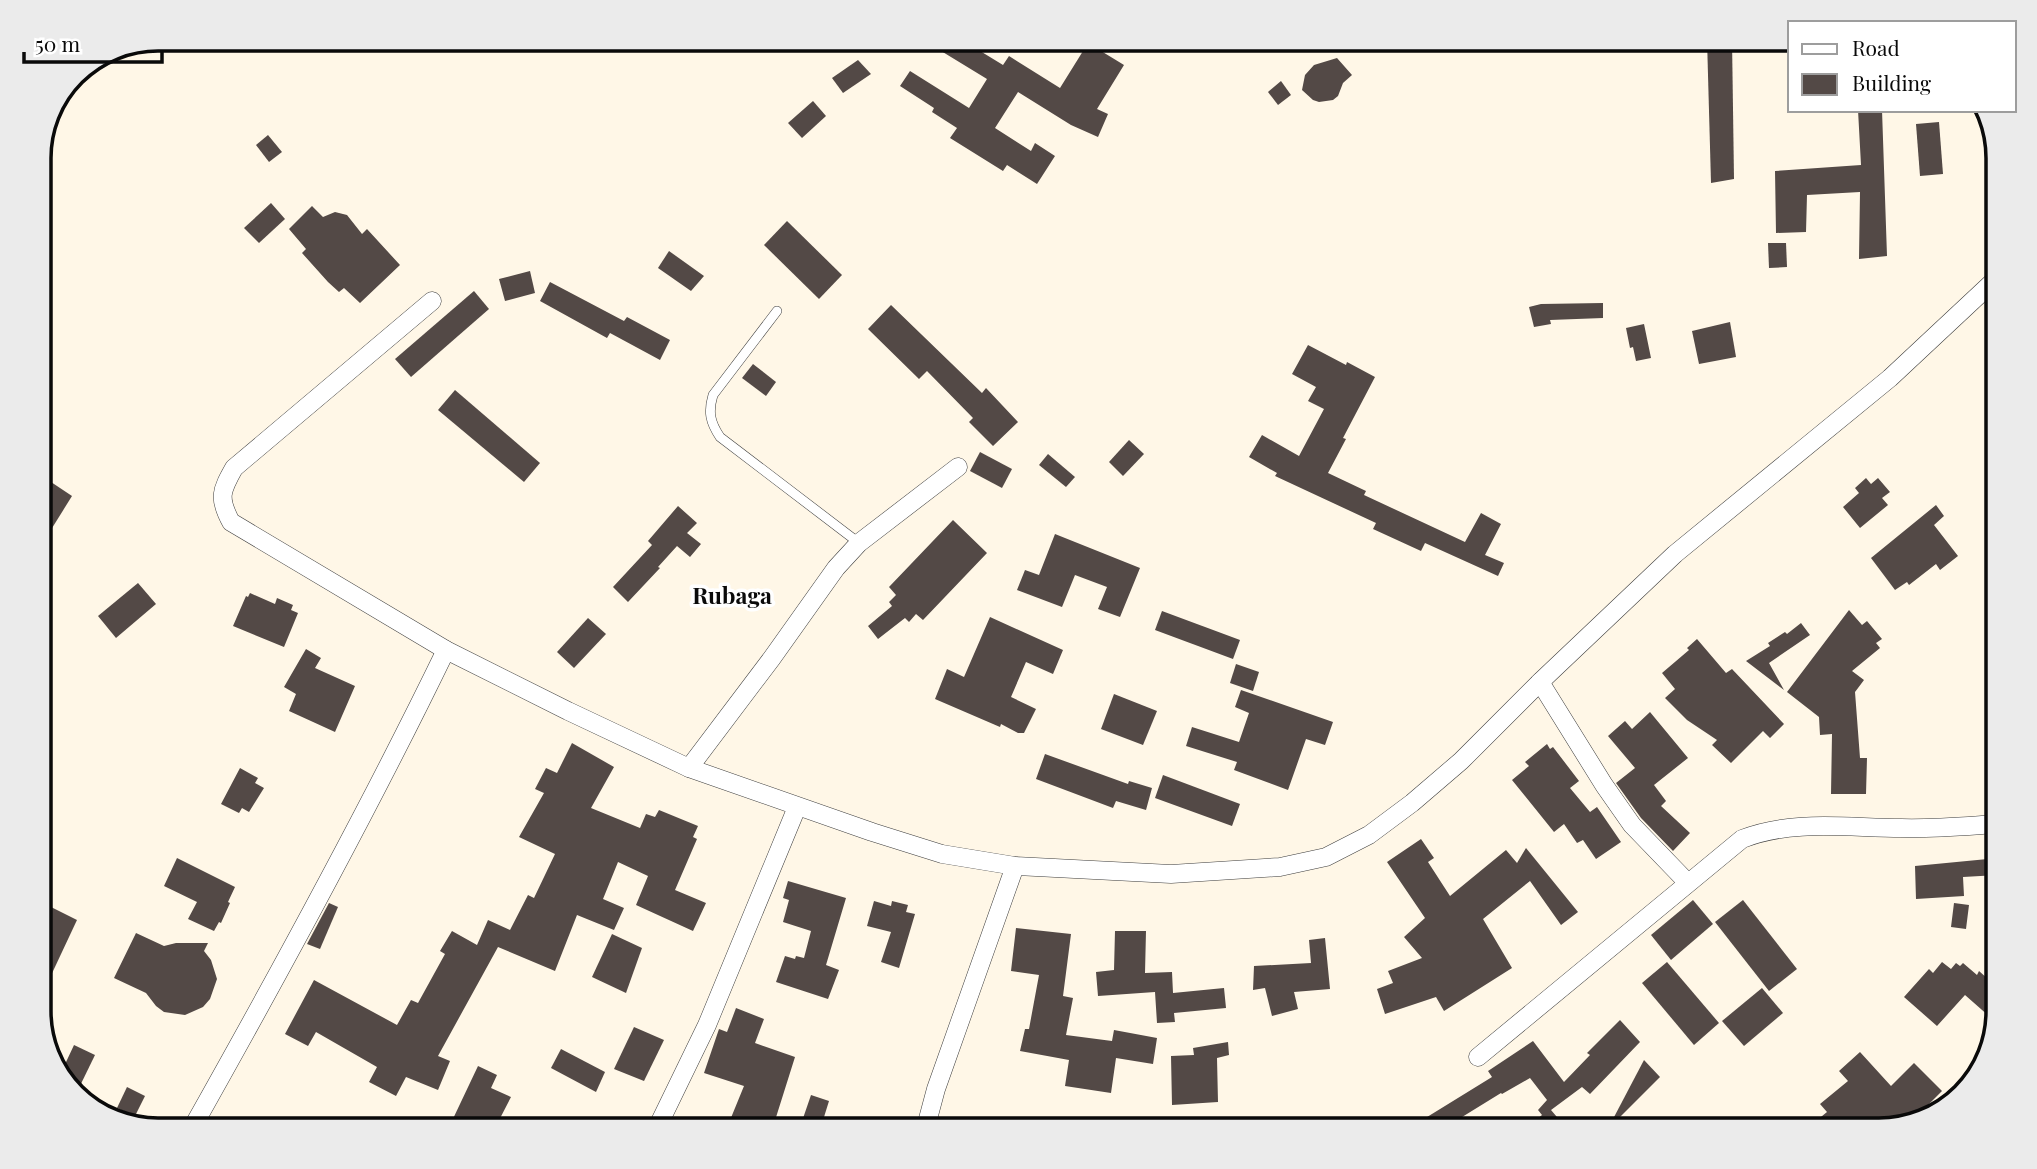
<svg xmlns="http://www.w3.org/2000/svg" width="2037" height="1169" font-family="'Playfair Display',serif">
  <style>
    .building { fill: #534946 }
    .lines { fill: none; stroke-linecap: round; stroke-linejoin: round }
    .service-casing { stroke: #3d3d3d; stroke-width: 10 }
    .minor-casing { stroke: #3d3d3d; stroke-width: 19 }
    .service { stroke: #fff; stroke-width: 9 }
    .minor { stroke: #fff; stroke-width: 18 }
    .labels { text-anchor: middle; stroke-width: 7; stroke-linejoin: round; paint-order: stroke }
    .quarter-label { font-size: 23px; font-weight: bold; fill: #0a0a0a; stroke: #fff }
    .rim { fill: none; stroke: #0a0a0a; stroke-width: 3.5 }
  </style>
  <rect width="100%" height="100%" fill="#fff7e7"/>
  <g class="building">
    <polygon points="1707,39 1732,39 1734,179 1711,183"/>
    <polygon points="928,43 967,43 1003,65 1009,56 1060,88 1088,43 1124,65 1097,109 1108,114 1098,137 1071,125 1018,92 995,128 1031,151 1035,143 1055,156 1037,184 1007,165 1003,171 950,138 957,128 932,112 934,108 900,86 910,71 969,108 987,79"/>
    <polygon points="1337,58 1352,75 1343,83 1338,96 1333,100 1319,102 1313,100 1302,90 1305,75 1314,65"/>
    <polygon points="858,60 871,74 843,93 832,78"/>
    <polygon points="1281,81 1291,95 1278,105 1268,92"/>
    <polygon points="813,101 826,116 802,138 788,123"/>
    <polygon points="1858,110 1882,110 1887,256 1859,259 1860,192 1807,195 1806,232 1776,233 1775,171 1861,165"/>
    <polygon points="1939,122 1943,174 1920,176 1916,124"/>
    <polygon points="268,135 282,152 269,162 256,145"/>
    <polygon points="271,203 285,219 259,243 244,228"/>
    <polygon points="312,206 323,217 335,212 347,215 362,234 367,229 400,265 360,303 344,288 339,292 328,282 302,253 306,249 289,229"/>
    <polygon points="787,221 842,275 819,299 764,245"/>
    <polygon points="1768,243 1786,243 1787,267 1769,268"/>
    <polygon points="669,251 704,276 691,291 658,268"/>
    <polygon points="530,271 535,293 505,301 499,279"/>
    <polygon points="550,282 624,321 627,317 670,340 660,360 610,333 607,338 540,301"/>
    <polygon points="474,291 489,309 411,377 395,359"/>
    <polygon points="1603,303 1603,318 1550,320 1551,324 1534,327 1529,307 1541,304"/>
    <polygon points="891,305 982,393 986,388 1018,422 993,446 969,422 973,418 927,371 919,379 868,329"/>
    <polygon points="1730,322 1736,357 1699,364 1692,331"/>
    <polygon points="1644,324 1651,358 1636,361 1633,347 1630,348 1626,328"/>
    <polygon points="1308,345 1346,365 1347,362 1375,377 1343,438 1346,439 1328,473 1366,491 1364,495 1465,542 1481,513 1501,524 1485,555 1504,563 1498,576 1425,543 1421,551 1373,529 1376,523 1275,476 1277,473 1249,457 1262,435 1299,456 1324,409 1308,401 1316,387 1292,374"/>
    <polygon points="753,364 776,382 766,396 742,378"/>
    <polygon points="455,390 540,463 524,482 438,410"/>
    <polygon points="1129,440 1144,454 1123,476 1109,462"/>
    <polygon points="980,452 1012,469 1002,488 970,471"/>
    <polygon points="1048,454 1075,477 1066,487 1039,465"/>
    <polygon points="39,474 72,496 39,549"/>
    <polygon points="1866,478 1871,484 1878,478 1890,492 1882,498 1888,505 1860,528 1843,507 1859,493 1855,488"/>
    <polygon points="1936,505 1944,516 1934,525 1958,556 1940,570 1936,564 1909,585 1907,582 1895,590 1871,558"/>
    <polygon points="678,506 697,523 687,533 701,544 690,557 677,546 658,567 660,568 628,602 613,587 652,545 648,541"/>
    <polygon points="953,520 987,553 923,620 916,614 909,622 905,618 878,639 868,626 892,606 889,602 896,595 889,587"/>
    <polygon points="1055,534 1140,568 1120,617 1098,609 1107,587 1075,575 1062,607 1017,590 1025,570 1039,575"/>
    <polygon points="138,583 156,604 116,638 98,616"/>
    <polygon points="250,593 275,604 277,598 293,605 291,610 298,613 284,647 233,626 246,596 248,597"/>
    <polygon points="1849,610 1862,625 1867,621 1882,639 1876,643 1880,648 1852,671 1864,680 1855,692 1860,758 1867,758 1866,794 1831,794 1832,734 1820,735 1819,717 1787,692"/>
    <polygon points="1162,611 1240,640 1233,659 1155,630"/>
    <polygon points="990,617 1063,650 1053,674 1026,662 1011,697 1036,709 1024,733 1018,733 1001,724 1000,727 935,699 947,669 964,677"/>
    <polygon points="588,618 606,634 574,668 557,652"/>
    <polygon points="1801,623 1810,635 1769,663 1784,690 1746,661 1770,646 1768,643 1785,632 1787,634"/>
    <polygon points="1697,639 1726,673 1732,669 1784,724 1770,738 1763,731 1731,763 1712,745 1717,740 1687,720 1665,698 1675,689 1662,673 1689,650 1687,648"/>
    <polygon points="306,649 321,658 315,668 355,686 335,732 289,711 296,694 284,687"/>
    <polygon points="1236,664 1259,672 1253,691 1230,683"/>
    <polygon points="1241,690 1333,722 1325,745 1306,739 1288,790 1234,770 1237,762 1186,746 1192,727 1239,742 1249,713 1235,707"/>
    <polygon points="1114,694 1157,711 1143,745 1101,729"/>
    <polygon points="1650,712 1688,758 1654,785 1666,801 1661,806 1690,833 1673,851 1641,818 1616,783 1635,768 1608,736 1625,721 1632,729"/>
    <polygon points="572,743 614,767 591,808 640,828 646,814 655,817 659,810 698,826 693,837 697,839 675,890 706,903 693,931 636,905 648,876 618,862 603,899 624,908 614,930 577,915 555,971 498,947 438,1056 450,1061 438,1090 406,1077 396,1096 369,1082 377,1067 316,1032 308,1046 285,1034 314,980 397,1025 411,1000 418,1003 445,954 440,951 452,931 477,945 488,920 510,930 528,895 534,898 555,854 519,837 544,793 535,789 546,768 557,773"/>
    <polygon points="1547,744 1550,749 1553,747 1579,781 1570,788 1590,812 1597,807 1621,842 1596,859 1583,840 1577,843 1564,824 1554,832 1512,780 1529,766 1525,762"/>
    <polygon points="1045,754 1128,784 1129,781 1152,788 1146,810 1116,801 1113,808 1036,779"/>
    <polygon points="240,768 258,778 255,783 264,788 249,812 242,808 239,813 221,804"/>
    <polygon points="1163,775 1240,804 1232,826 1155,798"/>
    <polygon points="1421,839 1434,858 1428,862 1450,896 1506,850 1517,863 1526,848 1578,912 1561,925 1530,881 1483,919 1512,968 1444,1011 1436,997 1385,1014 1377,989 1393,983 1388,971 1422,958 1404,937 1425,918 1387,862"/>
    <polygon points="177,858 235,887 228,902 230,903 221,923 219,922 214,931 188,919 197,902 164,886"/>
    <polygon points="1998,858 1998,875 1963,877 1964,896 1916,899 1915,866"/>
    <polygon points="788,881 846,898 826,965 839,970 828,999 776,982 785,956 795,959 796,956 804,958 811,931 783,922 789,900 783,898"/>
    <polygon points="1693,900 1713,924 1671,960 1651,935"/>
    <polygon points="1743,900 1797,969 1769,991 1715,922"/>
    <polygon points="874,901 891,906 892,901 908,905 906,912 915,914 899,968 881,962 891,932 867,926"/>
    <polygon points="329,903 338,907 320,949 307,944"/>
    <polygon points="1954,903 1969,905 1966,929 1951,927"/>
    <polygon points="47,905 77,920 39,1001 39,922"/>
    <polygon points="1016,928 1071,934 1063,996 1073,998 1066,1035 1112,1041 1114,1030 1157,1038 1153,1064 1116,1058 1111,1093 1065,1086 1069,1060 1020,1051 1025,1029 1029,1029 1039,975 1011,971"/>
    <polygon points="1115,931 1146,931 1145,973 1172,972 1173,993 1224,988 1226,1008 1174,1013 1175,1022 1157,1023 1155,992 1098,996 1096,972 1114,970"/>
    <polygon points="136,933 164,946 176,943 208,943 204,951 211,960 217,979 210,999 203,1007 185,1015 164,1012 156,1006 146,993 114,978"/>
    <polygon points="612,934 642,948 626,993 592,977"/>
    <polygon points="1325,938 1330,989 1294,992 1298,1009 1272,1016 1265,988 1253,990 1254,966 1311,963 1309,940"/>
    <polygon points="1667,962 1719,1023 1694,1045 1642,983"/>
    <polygon points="1942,962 1951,969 1956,963 1960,966 1963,963 1977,975 1979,971 1998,988 1998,1008 1990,1017 1965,995 1937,1026 1904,997 1929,969 1933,973"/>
    <polygon points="1762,988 1783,1013 1744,1046 1722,1021"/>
    <polygon points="736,1008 764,1019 755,1043 795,1057 772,1130 726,1130 744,1086 704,1073 719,1029 727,1032"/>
    <polygon points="1620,1020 1640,1042 1590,1094 1582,1087 1551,1110 1568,1130 1524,1130 1542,1115 1538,1110 1547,1100 1530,1078 1502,1094 1501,1093 1441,1130 1406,1130 1492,1077 1488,1071 1533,1041 1564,1082 1590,1055 1587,1053"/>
    <polygon points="634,1027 664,1040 644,1081 614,1069"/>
    <polygon points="1228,1042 1229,1055 1217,1058 1218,1102 1172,1105 1171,1056 1194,1055 1193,1048"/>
    <polygon points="74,1045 95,1055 76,1094 59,1077"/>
    <polygon points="561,1049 605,1072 596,1092 551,1068"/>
    <polygon points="1860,1052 1891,1086 1914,1063 1942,1091 1914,1119 1909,1114 1897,1126 1880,1130 1805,1130 1827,1112 1820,1104 1848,1081 1839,1071"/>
    <polygon points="1644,1060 1660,1077 1616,1121 1613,1119"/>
    <polygon points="478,1066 497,1075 491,1088 511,1097 494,1130 469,1130 451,1123"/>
    <polygon points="127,1087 145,1096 135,1116 117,1108"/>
    <polygon points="811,1095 829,1101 820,1130 799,1130"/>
  </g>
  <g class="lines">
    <defs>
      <path id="service" d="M777,311l-64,84c-5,17 -3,27 7,42l139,106"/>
      <g id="minor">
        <path d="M432,301l-198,167c-13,23 -16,30 -3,54l215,128 122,61 121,57 183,64 70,22 73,12 156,8 109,-7 46,-10 43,-22 43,-32 49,-42 79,-79 135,-128 215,-176 108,-101"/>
        <polyline points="1540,682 1604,785 1632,825 1687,882"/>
        <polyline points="689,768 772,658 836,568 859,543 958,467"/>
        <path d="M1478,1057l264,-218c51,-20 106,-11 159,-11 33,1 65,-2 97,-4"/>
        <path d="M191,1130c89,-158 176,-317 255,-480"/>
        <polyline points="656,1130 707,1025 797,807"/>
        <polyline points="925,1130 936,1089 1015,866"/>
      </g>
    </defs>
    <use href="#service" class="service-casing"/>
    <use href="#minor" class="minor-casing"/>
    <use href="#service" class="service"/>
    <use href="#minor" class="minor"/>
  </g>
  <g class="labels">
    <g class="quarter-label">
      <text x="732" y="604">Rubaga</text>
    </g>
  </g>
  <path d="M0 0H2037V1169H0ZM158 51H1879A107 107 0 0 1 1986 158V1011A107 107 0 0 1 1879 1118H158A107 107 0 0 1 51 1011V158A107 107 0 0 1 158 51Z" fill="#ebebeb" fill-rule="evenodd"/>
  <path class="rim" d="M158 51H1879A107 107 0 0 1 1986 158V1011A107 107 0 0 1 1879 1118H158A107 107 0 0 1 51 1011V158A107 107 0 0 1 158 51Z"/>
  <rect x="1788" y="21" width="228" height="91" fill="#ffffff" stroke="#9d9d9d" stroke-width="2"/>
  <rect x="1802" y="44" width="35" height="10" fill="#ffffff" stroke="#9d9d9d" stroke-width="2"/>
  <text x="1852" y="56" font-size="21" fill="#0a0a0a">Road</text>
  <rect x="1802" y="74" width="35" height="21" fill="#534946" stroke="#9d9d9d" stroke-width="2"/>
  <text x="1852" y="91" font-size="21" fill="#0a0a0a">Building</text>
  <path d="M24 52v10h138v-10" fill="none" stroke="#0a0a0a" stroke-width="3.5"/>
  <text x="35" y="52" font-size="21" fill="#0a0a0a" stroke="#ffffff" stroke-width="5" paint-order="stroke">50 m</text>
</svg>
